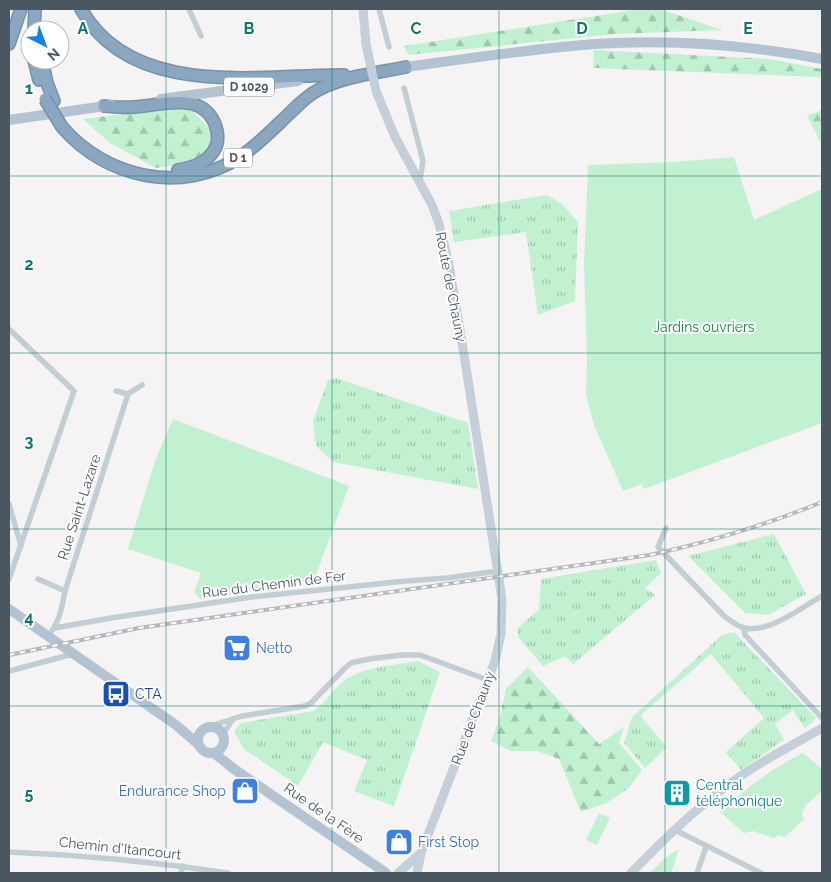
<svg xmlns="http://www.w3.org/2000/svg" width="831" height="882" font-family="Raleway,sans-serif">
  <style>
    .grass { fill: url(#grass-tufts) }
    .forest { fill: url(#forest-firs) }
    .green { fill: #c2f1d2 }
    .lines { fill: none; stroke-linecap: round; stroke-linejoin: round }
    .highway-casing { stroke: #7693ac; stroke-width: 14 }
    .street { stroke: #c3cdd4; stroke-width: 5.5 }
    .secondary { stroke: #c4cfd9; stroke-width: 9 }
    .primary { stroke: #b3c3d1; stroke-width: 10 }
    .highway { stroke: #8ba7c0; stroke-width: 11 }
    .rail-casing { stroke: #b5b8bd; stroke-width: 4 }
    .rail { stroke: #fff; stroke-width: 2; stroke-dasharray: 5.5; stroke-linecap: butt }
    .highway-bridge-casing { stroke: #7693ac; stroke-width: 14; stroke-linecap: butt }
    .secondary-bridge { stroke: #c4cfd9; stroke-width: 9 }
    .highway-bridge { stroke: #8ba7c0; stroke-width: 11 }
    .grid { fill: none; stroke: #0f766e; stroke-width: 1; stroke-opacity: 0.55 }
    .labels { text-anchor: middle; stroke-width: 4; stroke-linejoin: round; paint-order: stroke }
    .shield { fill: #fff; stroke: #808990; stroke-width: 1 }
    .shield-label { font-size: 12px; font-weight: bold; fill: #4a5760 }
    .street-label { font-size: 14px; fill: #4a5760; stroke: #fff }
    .park-label { font-size: 14px; fill: #178549; stroke: #fff }
    .shop-label { font-size: 14px; fill: #366cbe; stroke: #fff; text-anchor: start }
    .transit-label { font-size: 14px; fill: #164399; stroke: #fff; text-anchor: start }
    .culture-label { font-size: 14px; fill: #0d838f; stroke: #fff; text-anchor: start }
    .grid-label { font-size: 16px; text-anchor: middle; font-weight: bold; fill: #0f766e; stroke: #fff; stroke-width: 4; stroke-linejoin: round; paint-order: stroke }
  </style>
  <defs>
    <pattern id="grass-tufts" width="24" height="20" patternUnits="userSpaceOnUse" patternTransform="scale(1.25)"><rect width="24" height="20" fill="#c2f1d2"/><path d="M3 7l-1-3M5 7V3M7 7l1-3M15 17l-1-3M17 17v-4M19 17l1-3" fill="none" stroke="#a0c6ae"/></pattern>
    <pattern id="forest-firs" width="22" height="20" patternUnits="userSpaceOnUse" patternTransform="scale(1.25)"><rect width="22" height="20" fill="#c2f1d2"/><path d="M5 1l3.5 6h-7zM16 11l3.5 6h-7z" fill="#a0c6ae"/></pattern>
  </defs>
  <rect width="100%" height="100%" fill="#f5f3f3"/>
  <g class="grass">
    <polygon points="547,195 562,204 578,222 575,301 538,315 526,232 454,242 449,211"/>
    <polygon points="336,378 468,423 478,489 333,462 316,446 313,421 328,380"/>
    <polygon points="774,534 806,594 768,615 745,613 688,556"/>
    <polygon points="656,560 661,573 645,588 655,595 573,664 565,656 543,666 519,638 517,629 539,609 541,579"/>
    <polygon points="734,632 816,718 805,729 793,710 775,724 784,740 741,770 726,752 764,718 711,654 642,714 641,717 667,747 645,768 624,743 632,717 722,635"/>
    <path d="M418,661l22,11 -46,134 -40,-15 13,-31 -44,-18 -25,44 -54,-37 -10,-18 7,-8 73,-12c11,-8 18,-19 27,-28 18,-16 54,-18 77,-22z"/>
  </g>
  <g class="forest">
    <polygon points="640,9 661,9 722,30 615,34 408,55 404,46"/>
    <polygon points="594,50 770,59 822,69 822,77 593,68"/>
    <polygon points="190,109 211,130 211,150 196,162 156,168 110,143 83,119 157,110"/>
    <polygon points="822,110 822,145 807,116"/>
    <polygon points="528,667 599,744 624,727 619,743 642,770 629,788 606,803 581,812 559,759 537,751 511,751 491,741 500,717 506,689"/>
  </g>
  <g class="green">
    <polygon points="734,157 754,220 822,189 822,423 644,489 642,484 623,491 594,425 586,394 587,361 584,265 588,165 673,162"/>
    <polygon points="173,419 349,486 314,580 200,599 194,592 201,573 128,549 155,461"/>
    <path d="M803,753l19,16v22l-16,14 -4,8 2,6 -19,18 -7,-2 -4,3 -21,-7 -9,2 -24,-21c26,-23 52,-44 83,-59z"/>
    <polygon points="599,813 610,818 597,845 586,840"/>
    <polygon points="679,849 671,873 650,873 665,858"/>
  </g>
  <g class="lines">
    <defs>
      <g id="highway">
        <path d="M81,9c50,90 178,66 263,66"/>
        <polyline points="34,30 35,9"/>
        <polyline points="9,44 21,9"/>
        <polyline points="34,60 39,80"/>
        <polyline points="42,60 47,83 54,101"/>
        <path d="M104,106c11,1 21,2 31,1 28,-2 66,-16 80,17 3,8 4,15 1,23 -8,16 -22,20 -38,23"/>
        <path d="M62,127c44,51 119,68 178,30 19,-13 35,-30 51,-45 8,-8 17,-17 27,-22 26,-14 59,-17 88,-23"/>
      </g>
    </defs>
    <use href="#highway" class="highway-casing"/>
    <g class="street">
      <polyline points="189,9 201,36"/>
      <polyline points="379,9 389,47"/>
      <polyline points="404,88 423,161 420,180"/>
      <polyline points="9,329 74,391 9,579"/>
      <polyline points="116,391 128,394 142,385"/>
      <polyline points="9,504 21,546"/>
      <path d="M666,528l-8,19 66,69c6,4 13,10 20,12 24,6 58,-21 78,-32"/>
      <polyline points="38,579 65,591"/>
      <polyline points="55,628 111,618 252,597 406,581 447,578 498,571"/>
      <polyline points="744,628 745,635 822,718"/>
      <path d="M48,636c11,-13 14,-28 17,-45l63,-197"/>
      <polyline points="9,671 73,654"/>
      <polyline points="211,726 242,716 305,706 311,703 345,668 351,663 369,659 402,655 420,655 488,680"/>
      <polyline points="223,734 233,719"/>
      <polyline points="675,830 761,873"/>
      <path d="M9,852c74,3 146,10 219,21"/>
      <polyline points="181,873 183,866"/>
      <polyline points="697,873 706,847"/>
    </g>
    <g class="secondary">
      <polyline points="363,9 366,44"/>
      <polyline points="376,91 395,137 432,205 439,224 449,264 466,367 502,599 501,634 495,661 421,853 417,873"/>
      <polyline points="398,873 421,853"/>
      <path d="M631,873c38,-39 78,-78 125,-107 21,-13 44,-25 66,-38"/>
    </g>
    <g class="primary">
      <path d="M399,68c65,-9 130,-19 196,-24 76,-5 153,1 227,15"/>
      <polyline points="161,99 298,81"/>
      <polyline points="9,120 112,105"/>
      <polyline points="9,609 176,725 198,744"/>
      <circle cx="211" cy="740" r="13"/>
      <polyline points="214,753 234,769 386,873"/>
    </g>
    <use href="#highway" class="highway"/>
    <defs>
      <path id="rail" d="M9,655l130,-27 511,-73c59,-13 116,-30 172,-53"/>
    </defs>
    <use href="#rail" class="rail-casing"/>
    <use href="#rail" class="rail"/>
    <defs>
      <polyline id="highway-bridge" points="45,99 62,127"/>
    </defs>
    <use href="#highway-bridge" class="highway-bridge-casing"/>
    <polyline class="secondary-bridge" points="366,44 376,91"/>
    <use href="#highway-bridge" class="highway-bridge"/>
  </g>
  <path class="grid" d="M166,9v864M332,9v864M499,9v864M665,9v864M9,176h813M9,353h813M9,529h813M9,706h813"/>
  <defs>
    <symbol id="supermarket-square" viewBox="-11 -11 22 22"><rect x="-9" y="-9" width="18" height="18" rx="4" fill="#3f7fe0" stroke="#fff"/><path d="M-6-5.5h2.5l.6 2H6L4.5 2H-2.5L-4.4-4H-6ZM-1.5 3.2a1.3 1.3 0 1 0 .1 0ZM3 3.2a1.3 1.3 0 1 0 .1 0Z" fill="#fff"/></symbol>
    <symbol id="bus-square" viewBox="-11 -11 22 22"><rect x="-9" y="-9" width="18" height="18" rx="4" fill="#1a4fb4" stroke="#fff"/><path d="M-5-6H5V4H4V6H2V4H-2V6H-4V4H-5ZM-3.5-4V0h7V-4ZM-3.5 1.2v1.5H-2V1.2ZM2 1.2v1.5H3.5V1.2Z" fill="#fff"/></symbol>
    <symbol id="shop-square" viewBox="-11 -11 22 22"><rect x="-9" y="-9" width="18" height="18" rx="4" fill="#3f7fe0" stroke="#fff"/><path d="M-5-2.5h2.3a2.7 3.5 0 0 1 5.4 0H5L5.5 6h-11ZM-1.5-2.5h3a1.5 2.3 0 0 0-3 0Z" fill="#fff"/></symbol>
    <symbol id="building-square" viewBox="-11 -11 22 22"><rect x="-9" y="-9" width="18" height="18" rx="4" fill="#0f9aa8" stroke="#fff"/><path d="M-4-6H4V6H1V3H-1V6H-4ZM-2.5-4.3h1.7v1.8h-1.7ZM.8-4.3h1.7v1.8H.8ZM-2.5-1h1.7V.8h-1.7ZM.8-1h1.7V.8H.8Z" fill="#fff"/></symbol>
  </defs>
  <g fill-rule="evenodd">
    <use href="#supermarket-square" x="221" y="632" width="32" height="32"/>
    <use href="#bus-square" x="100" y="678" width="32" height="32"/>
    <use href="#shop-square" x="229" y="775" width="32" height="32"/>
    <use href="#building-square" x="661" y="777" width="32" height="32"/>
    <use href="#shop-square" x="383" y="826" width="32" height="32"/>
  </g>
  <g class="labels">
    <g class="shield">
      <rect x="224" y="77.5" width="50" height="19" rx="4"/>
      <rect x="224" y="148.5" width="28" height="19" rx="4"/>
    </g>
    <g class="shield-label">
      <text x="249" y="91">D 1029</text>
      <text x="238" y="162">D 1</text>
    </g>
    <g class="street-label">
      <text transform="translate(451 287) rotate(79)" y="5">Route de Chauny</text>
      <text transform="translate(79 507) rotate(-72)" y="5">Rue Saint-Lazare</text>
      <text transform="translate(274 584) rotate(-7)" y="5">Rue du Chemin de Fer</text>
      <text transform="translate(473 718) rotate(-69)" y="5">Rue de Chauny</text>
      <text transform="translate(324 813) rotate(35)" y="5">Rue de la Fère</text>
      <text transform="translate(120 848) rotate(6)" y="5">Chemin d'Itancourt</text>
    </g>
    <g class="park-label">
      <text x="704" y="332">Jardins ouvriers</text>
    </g>
    <g class="shop-label">
      <text x="256" y="653">Netto</text>
      <text x="226" y="796" text-anchor="end">Endurance Shop</text>
      <text x="418" y="847">First Stop</text>
    </g>
    <g class="transit-label">
      <text x="135" y="699">CTA</text>
    </g>
    <g class="culture-label">
      <text x="696" y="790">Central<tspan x="696" dy="16">téléphonique</tspan></text>
    </g>
  </g>
  <g class="grid-label">
    <text x="83" y="34">A</text>
    <text x="249" y="34">B</text>
    <text x="416" y="34">C</text>
    <text x="582" y="34">D</text>
    <text x="748" y="34">E</text>
    <text x="29" y="94">1</text>
    <text x="29" y="270">2</text>
    <text x="29" y="447">3</text>
    <text x="29" y="623">4</text>
    <text x="29" y="799">5</text>
  </g>
  <rect width="831" height="882" fill="none" stroke="#4a5760" stroke-width="20"/>
  <g transform="translate(45 45) rotate(138)"><circle r="24" fill="#ffffff" stroke="#b7bcbf"/>
  <path d="M0-4L9 19L0 12L-9 19Z" fill="#1a7ee7"/>
  <text y="-8" font-size="14" font-weight="bold" text-anchor="middle" fill="#4a5760">N</text>
  </g>
</svg>
